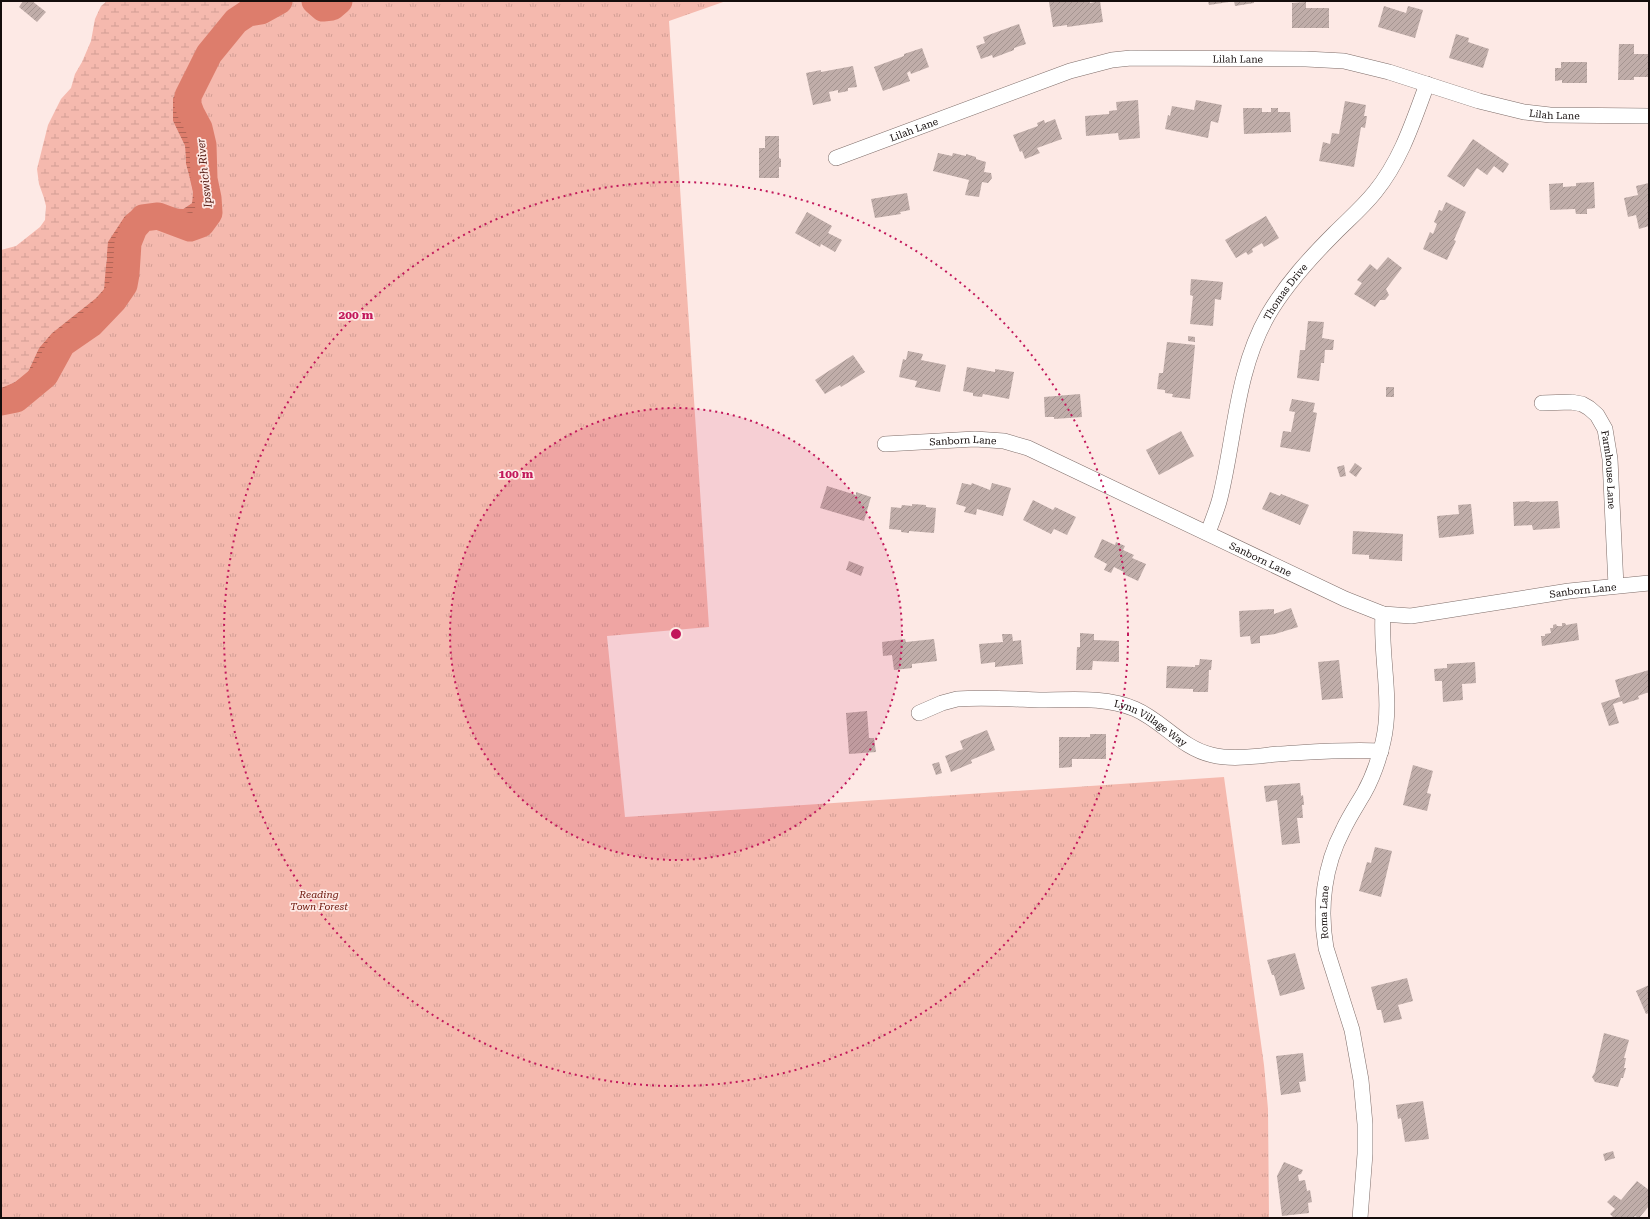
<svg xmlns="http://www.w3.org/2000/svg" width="1650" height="1219" font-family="'Roboto Serif',serif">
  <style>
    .wetland { fill: url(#wetland-marsh) }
    .park { fill: url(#park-tufts) }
    .water { fill: url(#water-rules) }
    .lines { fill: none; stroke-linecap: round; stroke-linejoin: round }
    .river { stroke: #dd7d6c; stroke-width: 27 }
    .building { fill: url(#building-hatch) }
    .minor-casing { stroke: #7e6d69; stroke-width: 16 }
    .minor { stroke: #fff; stroke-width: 15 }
    .ring { fill: none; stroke: #c2185b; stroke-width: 2; stroke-dasharray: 2 4 }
    .labels { text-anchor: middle; stroke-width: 3.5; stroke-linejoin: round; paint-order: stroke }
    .street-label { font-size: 10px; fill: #140d0c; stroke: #fde9e5 }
    .park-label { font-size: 10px; font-style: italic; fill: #691207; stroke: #fde9e5 }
    .water-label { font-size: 11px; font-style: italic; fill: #51150c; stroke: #fde9e5 }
    .centre { fill: #c2185b; stroke: #fde9e5; stroke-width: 2 }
    .ring-label { font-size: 12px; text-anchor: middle; font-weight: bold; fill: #c2185b; stroke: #fde9e5; stroke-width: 3.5; stroke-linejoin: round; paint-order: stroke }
  </style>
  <defs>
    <pattern id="wetland-marsh" width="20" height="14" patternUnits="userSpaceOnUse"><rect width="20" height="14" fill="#f5b9ae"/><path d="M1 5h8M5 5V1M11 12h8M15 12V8" fill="none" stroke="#d19e94"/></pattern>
    <pattern id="park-tufts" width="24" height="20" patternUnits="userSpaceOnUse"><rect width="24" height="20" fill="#f5b9ae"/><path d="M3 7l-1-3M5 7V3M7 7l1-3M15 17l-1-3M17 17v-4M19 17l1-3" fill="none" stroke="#d19e94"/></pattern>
    <pattern id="water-rules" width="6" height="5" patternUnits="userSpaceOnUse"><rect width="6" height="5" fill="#dd7d6c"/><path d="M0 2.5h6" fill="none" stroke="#b26557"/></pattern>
    <pattern id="building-hatch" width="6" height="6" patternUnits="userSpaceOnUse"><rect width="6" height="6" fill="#c0ada9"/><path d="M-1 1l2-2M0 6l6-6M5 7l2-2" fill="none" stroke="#a49490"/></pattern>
  </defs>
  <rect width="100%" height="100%" fill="#fde9e5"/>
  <polygon class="wetland" points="107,1 250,1 232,14 205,39 173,98 173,121 185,146 186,164 193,191 192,203 183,209 172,208 106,258 106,272 104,289 96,298 52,333 39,348 27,374 15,382 1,388 1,250 16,246 40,227 45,220 46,206 44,198 39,184 37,169 48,125 61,99 71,88 75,74 82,62 91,41 95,19 101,6"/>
  <polygon class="park" points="279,1 315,1 332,7 339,1 726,1 669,21 709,627 607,636 625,817 1224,777 1264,1065 1268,1109 1269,1218 1,1218 1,402 16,399 45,375 62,344 71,336 126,274 128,243 134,228 143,218 158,216 190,228 201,224 209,213 208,198 204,179 203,145 199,128 191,113 188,105 188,96 209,54 236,21 248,13 261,12"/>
  <g class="water">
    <polygon points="250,1 279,1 261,12 248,13 236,21 209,54 188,96 188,105 191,113 199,128 203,145 204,179 208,198 209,213 201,224 190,228 158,216 143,218 134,228 128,243 126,274 124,285 113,301 91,324 62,344 45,375 16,399 1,402 1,388 15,382 27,374 39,348 52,333 96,298 104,289 108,242 125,216 137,207 154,206 183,209 192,203 193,191 186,164 185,146 173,121 173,98 205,39 232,14"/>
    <polygon points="315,1 339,1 332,7 323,8"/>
  </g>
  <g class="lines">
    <g class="river">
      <polyline points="315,1 323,8 332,7 339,1"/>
      <polyline points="1,402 16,399 45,375 62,344 91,324 113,301 124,285 126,274 128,243 134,228 143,218 158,216 190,228 201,224 209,213 208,198 204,179 203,145 199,128 191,113 188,105 188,96 209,54 236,21 248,13 261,11 279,1"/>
    </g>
  </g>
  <g class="building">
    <polygon points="23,1 32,1 46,12 37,22 19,7"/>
    <polygon points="1057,1 1089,1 1090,3 1100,1 1103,22 1067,27 1067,25 1053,27 1049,2"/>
    <polygon points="1208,1 1229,1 1229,2 1209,5"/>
    <polygon points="1234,1 1254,1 1254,3 1235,6"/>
    <polygon points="1306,2 1306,8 1329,8 1329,28 1292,28 1292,3"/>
    <polygon points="1384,6 1406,13 1408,6 1423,10 1415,38 1378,27"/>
    <polygon points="1019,24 1026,44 1014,48 1014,50 993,58 992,55 981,59 976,46 985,43 983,37"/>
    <polygon points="1456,34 1469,38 1468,42 1489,49 1483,68 1449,58"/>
    <polygon points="1619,44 1634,44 1634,54 1649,54 1649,77 1634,77 1634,80 1618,80"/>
    <polygon points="922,48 929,67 911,74 910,71 907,73 910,81 883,91 874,67 904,56 904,54"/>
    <polygon points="1561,62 1587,62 1587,83 1562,83 1562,80 1555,81 1555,68 1561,68"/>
    <polygon points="853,66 857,87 848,88 848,91 838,93 838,90 829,92 831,101 813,105 806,73 821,70 821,72"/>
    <polygon points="1138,100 1140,138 1119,140 1118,133 1086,136 1085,116 1109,114 1109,111 1117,110 1116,102"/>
    <polygon points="1196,100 1222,105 1218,123 1211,121 1208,138 1165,129 1168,115 1170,116 1172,106 1194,110"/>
    <polygon points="1345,101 1366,105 1364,116 1367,116 1365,128 1361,127 1354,167 1319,161 1323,142 1330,144 1332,133 1339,134"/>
    <polygon points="1243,108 1262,108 1262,112 1271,112 1271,108 1278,108 1278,112 1290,112 1291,132 1244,134"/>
    <polygon points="1055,119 1062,139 1037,148 1040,153 1025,159 1022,151 1020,152 1013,135 1038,126 1037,123 1044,120 1045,123"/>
    <polygon points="765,136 779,136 779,158 781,159 781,167 779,167 779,178 759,178 759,148 765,148"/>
    <polygon points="1473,139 1509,164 1503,173 1494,166 1487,175 1477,168 1464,187 1447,176"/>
    <polygon points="938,153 952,156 953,153 966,156 966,154 976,157 976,159 986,162 984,172 991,173 992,178 988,183 982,182 979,197 965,195 969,180 933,171"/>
    <polygon points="1594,182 1595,208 1587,209 1587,214 1576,214 1575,209 1550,210 1549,184 1563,183 1563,187 1576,186 1576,183"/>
    <polygon points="1649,183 1649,226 1639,229 1636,215 1628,217 1624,198 1638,195 1636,186"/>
    <polygon points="907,193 910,210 900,212 901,214 875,218 871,199"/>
    <polygon points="1446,202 1466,212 1454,240 1456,241 1447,260 1423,249 1430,232 1433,234 1437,224 1434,222 1439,210 1442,211"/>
    <polygon points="807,212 832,226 828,233 842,240 835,252 821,244 820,247 795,233"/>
    <polygon points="1266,216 1279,238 1264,247 1262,243 1252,249 1253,252 1248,255 1246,252 1236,258 1225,240"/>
    <polygon points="1388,257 1402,268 1386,289 1389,295 1385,300 1380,300 1375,307 1354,294 1362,283 1357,280 1370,264 1377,270"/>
    <polygon points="1191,279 1223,282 1221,300 1215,299 1213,326 1190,324 1193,296 1190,295"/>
    <polygon points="1308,321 1324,322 1322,338 1334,340 1333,350 1325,350 1324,363 1321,363 1319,381 1297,378 1300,350 1305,350"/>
    <polygon points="1188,336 1195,337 1195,342 1188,341"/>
    <polygon points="1167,342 1195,345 1190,399 1172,397 1173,394 1165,393 1165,390 1157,389 1159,373 1163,373"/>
    <polygon points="908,351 923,354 921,360 946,365 940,392 915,387 917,381 899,377 903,359 906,360"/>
    <polygon points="853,355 865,372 841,387 840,385 825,394 815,380"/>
    <polygon points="967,367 995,372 995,369 1014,372 1009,399 983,394 982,397 973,396 973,393 963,391"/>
    <rect x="1386" y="387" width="8" height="10"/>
    <polygon points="1080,394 1082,417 1054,419 1054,417 1045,417 1044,397"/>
    <polygon points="1292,399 1315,403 1313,412 1317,413 1310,452 1280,447 1283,431 1291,432 1295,412 1289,411"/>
    <polygon points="1181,431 1194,456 1159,475 1146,450"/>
    <polygon points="1355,463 1362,468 1356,477 1349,472"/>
    <polygon points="1344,465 1346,476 1340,477 1337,467"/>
    <polygon points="962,483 971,485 972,483 990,490 992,483 1011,488 1003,516 977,509 976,515 964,512 966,507 956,504"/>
    <polygon points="827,486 856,495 856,492 871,497 864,521 820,508"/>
    <polygon points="1270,492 1280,496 1281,494 1309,505 1300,525 1262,509"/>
    <polygon points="1033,500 1053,510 1055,507 1076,517 1067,535 1054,529 1051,534 1023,520"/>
    <polygon points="1529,501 1530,502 1558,501 1560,528 1533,530 1532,525 1514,526 1513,502"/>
    <polygon points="912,504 926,505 926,507 936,508 934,533 909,531 909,533 901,532 901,530 889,529 891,507 901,508 902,505 912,506"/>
    <polygon points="1471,504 1474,534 1439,538 1437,516 1459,514 1458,505"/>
    <polygon points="1353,531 1403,534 1402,561 1369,559 1369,555 1352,554"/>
    <polygon points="1102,539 1115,545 1116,542 1125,546 1123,550 1134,555 1132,558 1146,564 1138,581 1123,574 1124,572 1114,567 1111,573 1104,570 1107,564 1094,557"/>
    <polygon points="849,561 864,567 861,576 846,570"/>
    <polygon points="1291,608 1298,627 1275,634 1260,636 1260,643 1251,644 1250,636 1240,637 1239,611 1274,609 1274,614"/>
    <polygon points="1562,623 1565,623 1566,625 1577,623 1579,640 1542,646 1541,636 1545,636 1545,634 1551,633 1550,628 1553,628 1553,625 1556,624 1557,626 1562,626"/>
    <polygon points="1080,633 1094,634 1094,640 1119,641 1119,662 1093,661 1092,670 1076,670 1077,647 1080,647"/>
    <polygon points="1002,634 1012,634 1013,641 1021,640 1023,664 995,667 995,662 981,664 979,644 1003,642"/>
    <polygon points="905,639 906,642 934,639 937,661 912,664 912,668 894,670 892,655 883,656 882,642"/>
    <polygon points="1200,659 1212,660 1211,670 1209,670 1208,692 1193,692 1193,689 1166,688 1167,666 1195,667 1195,665 1199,665"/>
    <polygon points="1339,660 1343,698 1322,700 1318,662"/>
    <polygon points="1475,662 1476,683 1462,684 1463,700 1443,702 1442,681 1435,681 1434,669 1447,668 1447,664"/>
    <polygon points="1649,670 1649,692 1638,696 1639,699 1623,704 1622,701 1613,704 1619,723 1609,726 1601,703 1620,697 1615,680"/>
    <polygon points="867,711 869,738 874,738 876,752 849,754 846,713"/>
    <polygon points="987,730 995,750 971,760 972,763 951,772 945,756 963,749 960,741"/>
    <polygon points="1090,734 1106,734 1106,759 1072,759 1072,767 1059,768 1059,737 1090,737"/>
    <polygon points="939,762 942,773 936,775 932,764"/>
    <polygon points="1413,765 1433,771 1427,793 1431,794 1427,811 1403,805"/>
    <polygon points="1300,783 1301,796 1303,795 1304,805 1302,805 1303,818 1297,818 1300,843 1282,845 1277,800 1266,802 1264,786"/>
    <polygon points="1375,847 1392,851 1381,897 1359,891 1367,862 1371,863"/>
    <polygon points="1295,953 1305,989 1280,996 1274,975 1272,975 1267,960"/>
    <polygon points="1407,978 1413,1001 1398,1005 1402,1019 1384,1023 1381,1010 1377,1010 1371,987"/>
    <polygon points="1649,985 1649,1013 1646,1014 1636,991"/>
    <polygon points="1604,1033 1629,1040 1624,1058 1626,1058 1624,1068 1626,1068 1623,1078 1621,1078 1618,1087 1595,1082 1592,1077 1595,1072"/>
    <polygon points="1303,1053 1306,1081 1299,1082 1301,1092 1281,1095 1276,1056"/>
    <polygon points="1423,1101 1429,1139 1405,1142 1401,1118 1398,1119 1396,1105"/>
    <polygon points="1613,1151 1615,1158 1605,1161 1603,1154"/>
    <polygon points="1284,1162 1303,1170 1301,1174 1298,1175 1299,1181 1305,1180 1307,1191 1310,1190 1312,1202 1308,1203 1309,1213 1282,1216 1277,1176"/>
    <polygon points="1637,1181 1649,1190 1649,1206 1639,1218 1635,1216 1633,1218 1614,1218 1610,1214 1615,1209 1607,1202 1614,1195 1621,1200"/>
  </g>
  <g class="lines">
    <defs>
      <g id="minor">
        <path id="s1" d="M836,158l234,-87 42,-11 19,-2 175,1 38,2 45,11 90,29 45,11 26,3 99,1"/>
        <path id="s2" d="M1542,403l29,-1 11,2 7,4 8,7 8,14 5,30 6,127"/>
        <path id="s3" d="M885,444l90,-5 29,2 24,7 317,151 38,15 28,2 158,-25 80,-8"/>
        <path id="s4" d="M1208,533c4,-12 9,-23 12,-35 15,-61 16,-127 48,-183 18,-31 42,-57 67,-82 13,-13 28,-26 40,-41 26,-32 38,-70 52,-108"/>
        <path id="s5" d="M919,713l23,-10 15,-4c27,-2 55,0 82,1 30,0 67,-4 96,9 28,12 46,39 77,46 21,5 45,1 66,-1 35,-2 69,-5 103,-3"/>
        <path id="s6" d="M1360,1218l5,-64v-30l-4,-44 -9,-50 -26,-82c-7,-40 -2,-82 17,-118 6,-13 14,-25 21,-37 9,-16 15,-34 19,-51 10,-42 -3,-86 0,-128"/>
      </g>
    </defs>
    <use href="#minor" class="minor-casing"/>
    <use href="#minor" class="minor"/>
  </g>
  <circle cx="676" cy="634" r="226" fill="#c2185b" fill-opacity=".12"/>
  <g class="ring">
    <circle cx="676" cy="634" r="226"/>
    <circle cx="676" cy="634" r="452"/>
  </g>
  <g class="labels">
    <g class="street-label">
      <text dy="4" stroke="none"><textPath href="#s1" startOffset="419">Lilah Lane</textPath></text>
      <text dy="4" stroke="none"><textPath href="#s1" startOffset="743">Lilah Lane</textPath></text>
      <text dy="4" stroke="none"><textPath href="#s1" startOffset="83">Lilah Lane</textPath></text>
      <text dy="4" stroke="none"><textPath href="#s4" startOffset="256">Thomas Drive</textPath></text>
      <text dy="4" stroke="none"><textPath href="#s3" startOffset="78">Sanborn Lane</textPath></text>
      <text dy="4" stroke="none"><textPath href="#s2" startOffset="116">Farmhouse Lane</textPath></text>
      <text dy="4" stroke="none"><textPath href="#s3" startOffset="402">Sanborn Lane</textPath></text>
      <text dy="4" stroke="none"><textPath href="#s3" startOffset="738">Sanborn Lane</textPath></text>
      <text dy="4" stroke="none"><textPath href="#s5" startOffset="240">Lynn Village Way</textPath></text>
      <text dy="4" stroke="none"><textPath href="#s6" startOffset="311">Roma Lane</textPath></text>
    </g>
    <g class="park-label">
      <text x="319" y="898">Reading<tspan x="319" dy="12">Town Forest</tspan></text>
    </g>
    <g class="water-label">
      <text transform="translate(204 173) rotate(-96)" y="4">Ipswich River</text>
    </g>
  </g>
  <circle cx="676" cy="634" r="6" class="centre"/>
  <g class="ring-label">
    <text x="356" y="319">200 m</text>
    <text x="516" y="478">100 m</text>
  </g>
  <rect width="1650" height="1219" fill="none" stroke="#140d0c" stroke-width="4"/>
</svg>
